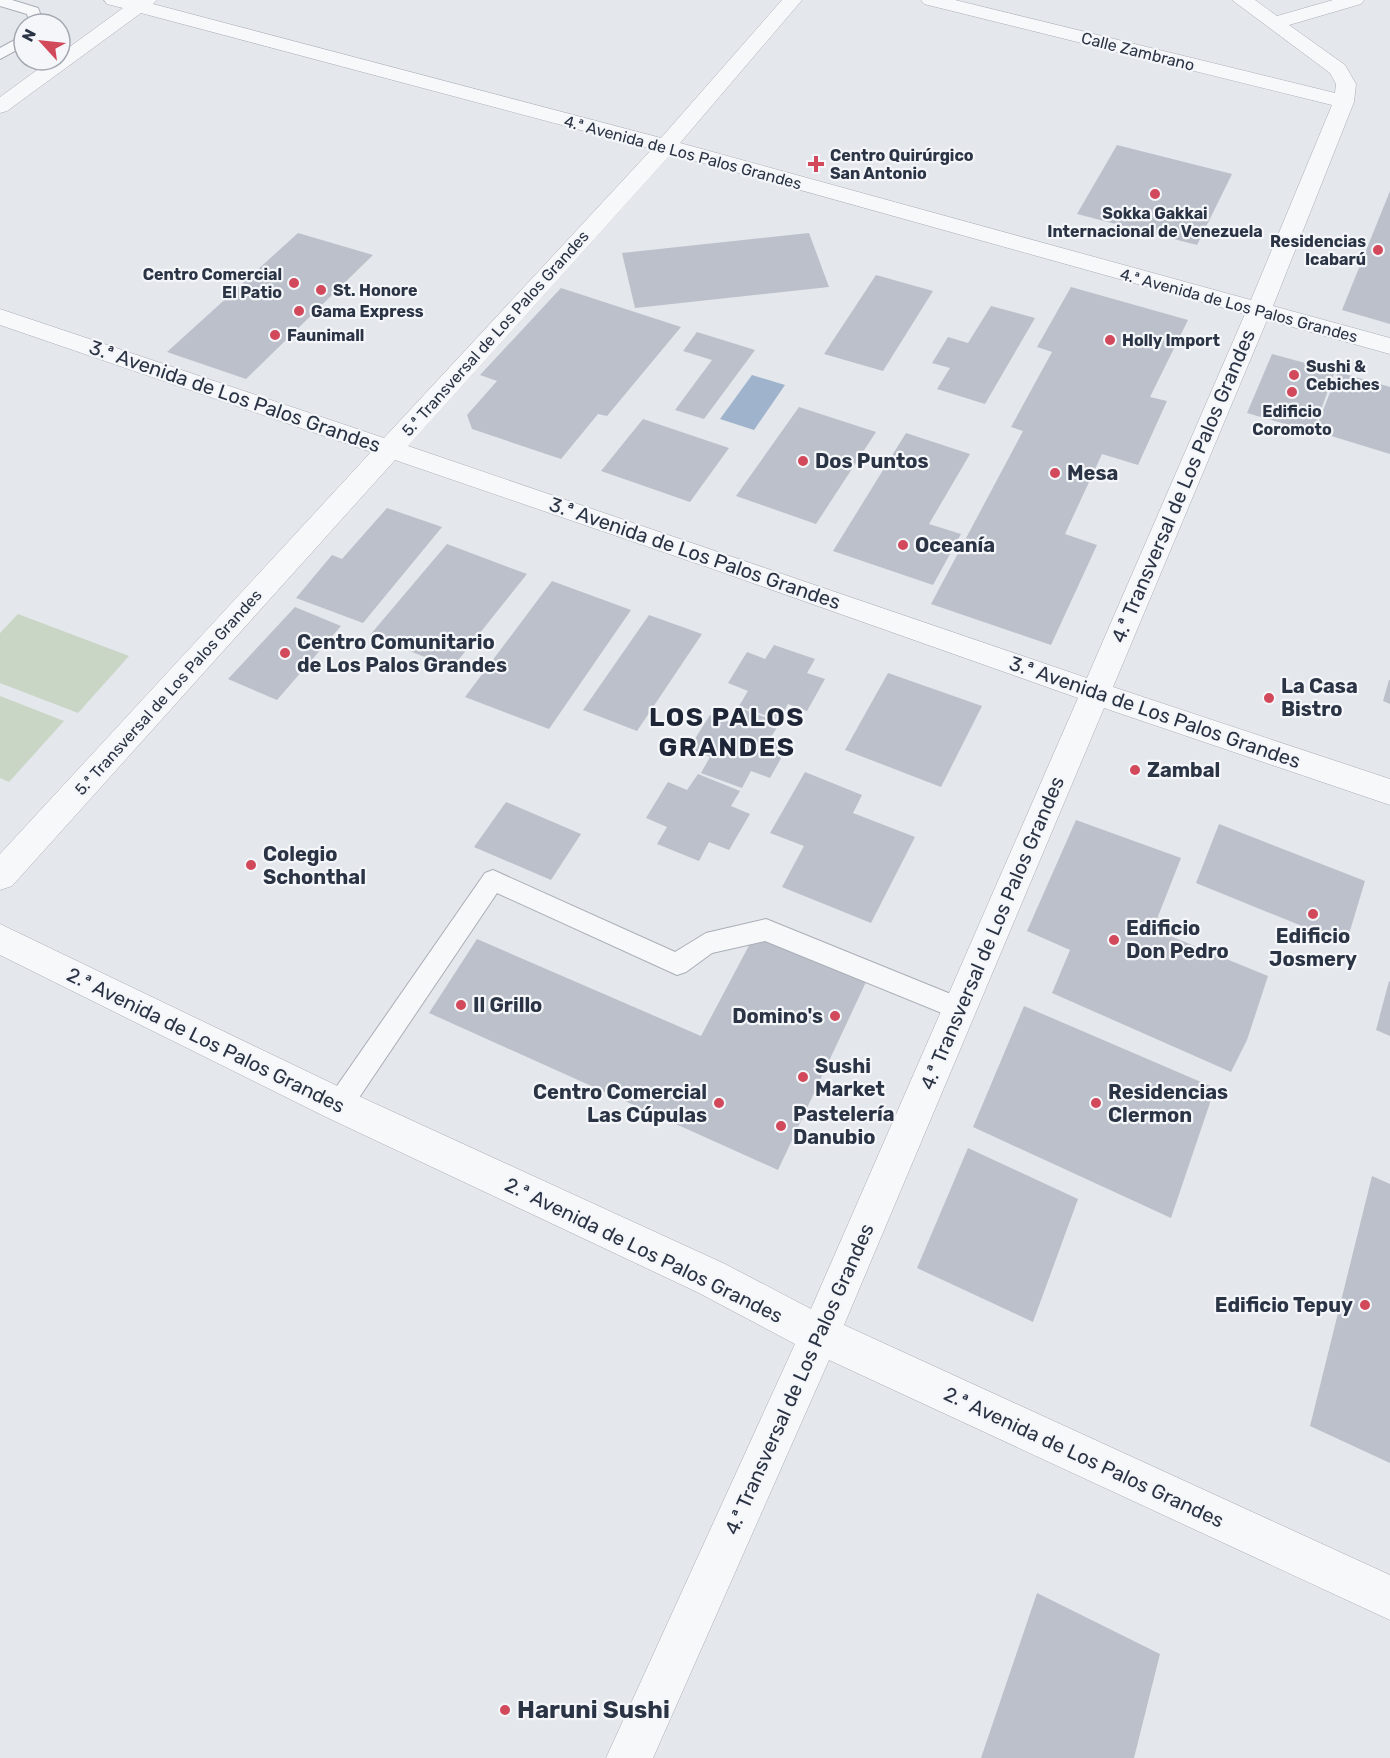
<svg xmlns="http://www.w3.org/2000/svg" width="1390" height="1758" font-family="Rubik,sans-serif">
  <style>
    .green { fill: #c9d6c5 }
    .water { fill: #9fb4cc }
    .building { fill: #bbc0ca }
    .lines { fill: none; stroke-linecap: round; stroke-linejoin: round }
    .service-casing { stroke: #a9aeb7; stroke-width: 2 }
    .minor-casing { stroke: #a9aeb7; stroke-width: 1 }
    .service { fill: #f7f8fa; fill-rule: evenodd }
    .minor { fill: #f7f8fa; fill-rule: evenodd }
    .poi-dot { fill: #d1495b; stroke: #f4f6f9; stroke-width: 2 }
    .labels { text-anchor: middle; stroke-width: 4.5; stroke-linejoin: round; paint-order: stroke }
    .far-street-label { font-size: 16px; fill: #2b3445; stroke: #f4f6f9 }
    .far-poi-label { font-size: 16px; font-weight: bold; fill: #2b3445; stroke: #f4f6f9; text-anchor: start }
    .street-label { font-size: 20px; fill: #2b3445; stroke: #f4f6f9 }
    .poi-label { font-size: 20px; font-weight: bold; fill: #2b3445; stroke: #f4f6f9; text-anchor: start }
    .near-poi-label { font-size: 24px; font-weight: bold; fill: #2b3445; stroke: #f4f6f9; text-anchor: start }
    .district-label { font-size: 26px; font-weight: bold; letter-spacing: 1.5px; fill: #1d2536; stroke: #f4f6f9 }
  </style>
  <rect width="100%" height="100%" fill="#e4e7ec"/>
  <g class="green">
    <polygon points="18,614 129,656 78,713 0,683 0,633"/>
    <polygon points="0,696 64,721 9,782 0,778"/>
  </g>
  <polygon class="water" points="752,375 785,385 754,430 720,419"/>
  <g class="building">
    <polygon points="1117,145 1232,174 1197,245 1077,214"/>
    <polygon points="1390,191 1390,324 1342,310"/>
    <polygon points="298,233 373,255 246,379 167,352"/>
    <polygon points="809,233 829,287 635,308 622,253"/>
    <polygon points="876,275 933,291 883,371 824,354"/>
    <polygon points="1071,287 1188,320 1150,397 1167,401 1138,465 1102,454 1065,534 1097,545 1051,645 931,604 1023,431 1011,427 1052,352 1037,347"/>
    <polygon points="561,288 681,327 607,416 598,414 561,459 472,429 467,415 497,381 480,375"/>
    <polygon points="991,306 1035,318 985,404 937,389 950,368 932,363 948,337 968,343"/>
    <polygon points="697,332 755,350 704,419 675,410 712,360 683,351"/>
    <polygon points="1272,354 1335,371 1313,432 1247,413"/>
    <polygon points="1338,372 1390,387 1390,454 1315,431"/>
    <polygon points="799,407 876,432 816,524 736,496"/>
    <polygon points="643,419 729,448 690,502 601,471"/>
    <polygon points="906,433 970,454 929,524 961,534 933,585 833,551"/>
    <polygon points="387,508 442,527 363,623 296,598 332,555 342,559"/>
    <polygon points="447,544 527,574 452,668 370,635"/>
    <polygon points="552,581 631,610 549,729 465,697"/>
    <polygon points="295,607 341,626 277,700 228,679"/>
    <polygon points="649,615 702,634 637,731 583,710"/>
    <polygon points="774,645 815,659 807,673 825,679 807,711 788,704 779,720 739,706 748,691 728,683 747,652 765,659"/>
    <polygon points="888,673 982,706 941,787 845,750"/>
    <polygon points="1389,680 1390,680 1390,704 1383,701"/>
    <polygon points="738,707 780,723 771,737 789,744 770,778 751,771 742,788 701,773 710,757 689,748 710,715 729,722"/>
    <polygon points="805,772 862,795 853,813 915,837 871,923 782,887 804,846 770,833"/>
    <polygon points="698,774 740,791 731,806 750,814 729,850 709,842 699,861 657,844 667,827 646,818 668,782 687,790"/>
    <polygon points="506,802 581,834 551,880 474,847"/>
    <polygon points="1076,820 1181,858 1153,929 1268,976 1247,1040 1231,1072 1052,993 1070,950 1027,931"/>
    <polygon points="1219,824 1365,881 1346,944 1196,883"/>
    <polygon points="754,936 866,982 778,1170 429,1013 477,939 701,1036"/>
    <polygon points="1389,981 1390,982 1390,1036 1376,1030"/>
    <polygon points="1024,1006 1215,1088 1171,1218 973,1127"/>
    <polygon points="968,1148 1078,1199 1033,1322 917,1268"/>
    <polygon points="1372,1176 1390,1184 1390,1463 1310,1426"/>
    <polygon points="1037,1593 1160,1654 1134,1758 981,1758"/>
  </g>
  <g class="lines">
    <defs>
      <g id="service">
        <polygon points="0,0 12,0 38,8 44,24 30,24 27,14 0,6"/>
        <polygon points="24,35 24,46 0,59 0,48"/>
        <polygon points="493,870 675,952 706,933 766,919 968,1001 972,1009 968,1017 959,1020 765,941 712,953 686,972 677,975 497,893 348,1114 339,1117 330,1114 326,1105 330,1096 485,873"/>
      </g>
      <path id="minor" d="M104,0h53l-4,4 508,134 121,-138h20l-122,143 571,157 81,-195 -408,-101 -3,-4h34l380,93 1,-9 -6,-11 -98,-73h23l22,16 56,-16h31l-3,4 -72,21 56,40 11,19 -2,18 -81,204 117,32v16l-123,-34 -154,367 277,92v26l-286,-97 -260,617 546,250v45l-561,-260 -176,398h-47l189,-414 -98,-52 -371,-175 -326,-162v-31l352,169 373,171 86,45 267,-611 -365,-129 -318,-109 -383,426 -12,4v-36l371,-402 -371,-127v-16l384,129 268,-289 -511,-136 -134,98 -7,2v-16l51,-37h9v-6l63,-46 -16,-4zM671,154l574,160 -158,364 -679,-232z"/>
    </defs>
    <use href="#service" class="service-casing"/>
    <use href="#minor" class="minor-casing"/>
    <use href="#service" class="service"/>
    <use href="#minor" class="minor"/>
  </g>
  <g class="poi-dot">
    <path d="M813 155h6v6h6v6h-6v6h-6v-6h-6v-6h6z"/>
    <circle cx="1155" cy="194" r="6"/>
    <circle cx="1378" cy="250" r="6"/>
    <circle cx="294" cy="283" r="6"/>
    <circle cx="321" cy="290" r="6"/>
    <circle cx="299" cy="311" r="6"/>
    <circle cx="275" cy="335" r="6"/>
    <circle cx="1110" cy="340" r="6"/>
    <circle cx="1294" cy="375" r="6"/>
    <circle cx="1292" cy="392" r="6"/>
    <circle cx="803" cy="461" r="6"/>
    <circle cx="1055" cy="473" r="6"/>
    <circle cx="903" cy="545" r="6"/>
    <circle cx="285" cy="653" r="6"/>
    <circle cx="1269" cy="698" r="6"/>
    <circle cx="1135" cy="770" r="6"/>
    <circle cx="251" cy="865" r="6"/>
    <circle cx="1313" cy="914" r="6"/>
    <circle cx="1114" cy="940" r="6"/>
    <circle cx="461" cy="1005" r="6"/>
    <circle cx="835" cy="1016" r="6"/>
    <circle cx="803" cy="1077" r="6"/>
    <circle cx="719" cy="1103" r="6"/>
    <circle cx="1096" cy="1103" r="6"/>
    <circle cx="781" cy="1126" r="6"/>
    <circle cx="1365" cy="1305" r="6"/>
    <circle cx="505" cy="1710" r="6"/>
  </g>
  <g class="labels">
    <g class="far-street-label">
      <text transform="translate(1138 51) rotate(14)" y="6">Calle Zambrano</text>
      <text transform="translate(683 152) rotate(15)" y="6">4.ª Avenida de Los Palos Grandes</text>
      <text transform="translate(1239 305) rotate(15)" y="6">4.ª Avenida de Los Palos Grandes</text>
      <text transform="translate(495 333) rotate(-48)" y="6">5.ª Transversal de Los Palos Grandes</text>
      <text transform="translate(168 692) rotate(-48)" y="6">5.ª Transversal de Los Palos Grandes</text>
    </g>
    <g class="far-poi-label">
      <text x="830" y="161">Centro Quirúrgico<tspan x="830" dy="18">San Antonio</tspan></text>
      <text x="1155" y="219" text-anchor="middle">Sokka Gakkai<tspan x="1155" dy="18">Internacional de Venezuela</tspan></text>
      <text x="1366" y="247" text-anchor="end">Residencias<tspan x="1366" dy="18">Icabarú</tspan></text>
      <text x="282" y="280" text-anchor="end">Centro Comercial<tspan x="282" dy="18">El Patio</tspan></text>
      <text x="333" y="296">St. Honore</text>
      <text x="311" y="317">Gama Express</text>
      <text x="287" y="341">Faunimall</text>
      <text x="1122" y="346">Holly Import</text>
      <text x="1306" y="372">Sushi &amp;<tspan x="1306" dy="18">Cebiches</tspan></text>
      <text x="1292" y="417" text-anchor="middle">Edificio<tspan x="1292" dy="18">Coromoto</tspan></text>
    </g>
    <g class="street-label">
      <text transform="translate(235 396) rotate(19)" y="7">3.ª Avenida de Los Palos Grandes</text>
      <text transform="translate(1183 486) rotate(-67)" y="7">4.ª Transversal de Los Palos Grandes</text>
      <text transform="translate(695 553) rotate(19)" y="7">3.ª Avenida de Los Palos Grandes</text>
      <text transform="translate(1155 712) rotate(19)" y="7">3.ª Avenida de Los Palos Grandes</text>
      <text transform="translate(992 933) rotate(-67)" y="7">4.ª Transversal de Los Palos Grandes</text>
      <text transform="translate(206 1040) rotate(26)" y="7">2.ª Avenida de Los Palos Grandes</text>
      <text transform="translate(644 1250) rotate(26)" y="7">2.ª Avenida de Los Palos Grandes</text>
      <text transform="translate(799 1379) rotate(-66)" y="7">4.ª Transversal de Los Palos Grandes</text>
      <text transform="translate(1084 1457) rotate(25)" y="7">2.ª Avenida de Los Palos Grandes</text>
    </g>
    <g class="poi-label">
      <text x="815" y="468">Dos Puntos</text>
      <text x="1067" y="480">Mesa</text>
      <text x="915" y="552">Oceanía</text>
      <text x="297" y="649">Centro Comunitario<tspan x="297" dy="23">de Los Palos Grandes</tspan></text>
      <text x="1281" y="693">La Casa<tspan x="1281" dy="23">Bistro</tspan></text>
      <text x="1147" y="777">Zambal</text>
      <text x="263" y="861">Colegio<tspan x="263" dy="23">Schonthal</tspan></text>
      <text x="1126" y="935">Edificio<tspan x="1126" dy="23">Don Pedro</tspan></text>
      <text x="1313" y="943" text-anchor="middle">Edificio<tspan x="1313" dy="23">Josmery</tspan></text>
      <text x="473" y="1012">Il Grillo</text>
      <text x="823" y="1023" text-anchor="end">Domino's</text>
      <text x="815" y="1073">Sushi<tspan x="815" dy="23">Market</tspan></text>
      <text x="707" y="1099" text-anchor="end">Centro Comercial<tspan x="707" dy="23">Las Cúpulas</tspan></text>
      <text x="1108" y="1099">Residencias<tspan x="1108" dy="23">Clermon</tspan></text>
      <text x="793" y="1121">Pastelería<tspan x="793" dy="23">Danubio</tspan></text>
      <text x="1353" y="1312" text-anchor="end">Edificio Tepuy</text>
    </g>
    <g class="near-poi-label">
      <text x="517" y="1718">Haruni Sushi</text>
    </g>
    <g class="district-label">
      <text x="727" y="726">LOS PALOS<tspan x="727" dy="30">GRANDES</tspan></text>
    </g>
  </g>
  <g transform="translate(42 42) rotate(297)"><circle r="28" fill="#f4f6f9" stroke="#a4a8b1" stroke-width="1.5"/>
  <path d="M0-4.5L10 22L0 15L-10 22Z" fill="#d1495b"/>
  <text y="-9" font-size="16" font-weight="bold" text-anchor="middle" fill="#2b3445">N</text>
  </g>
</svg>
